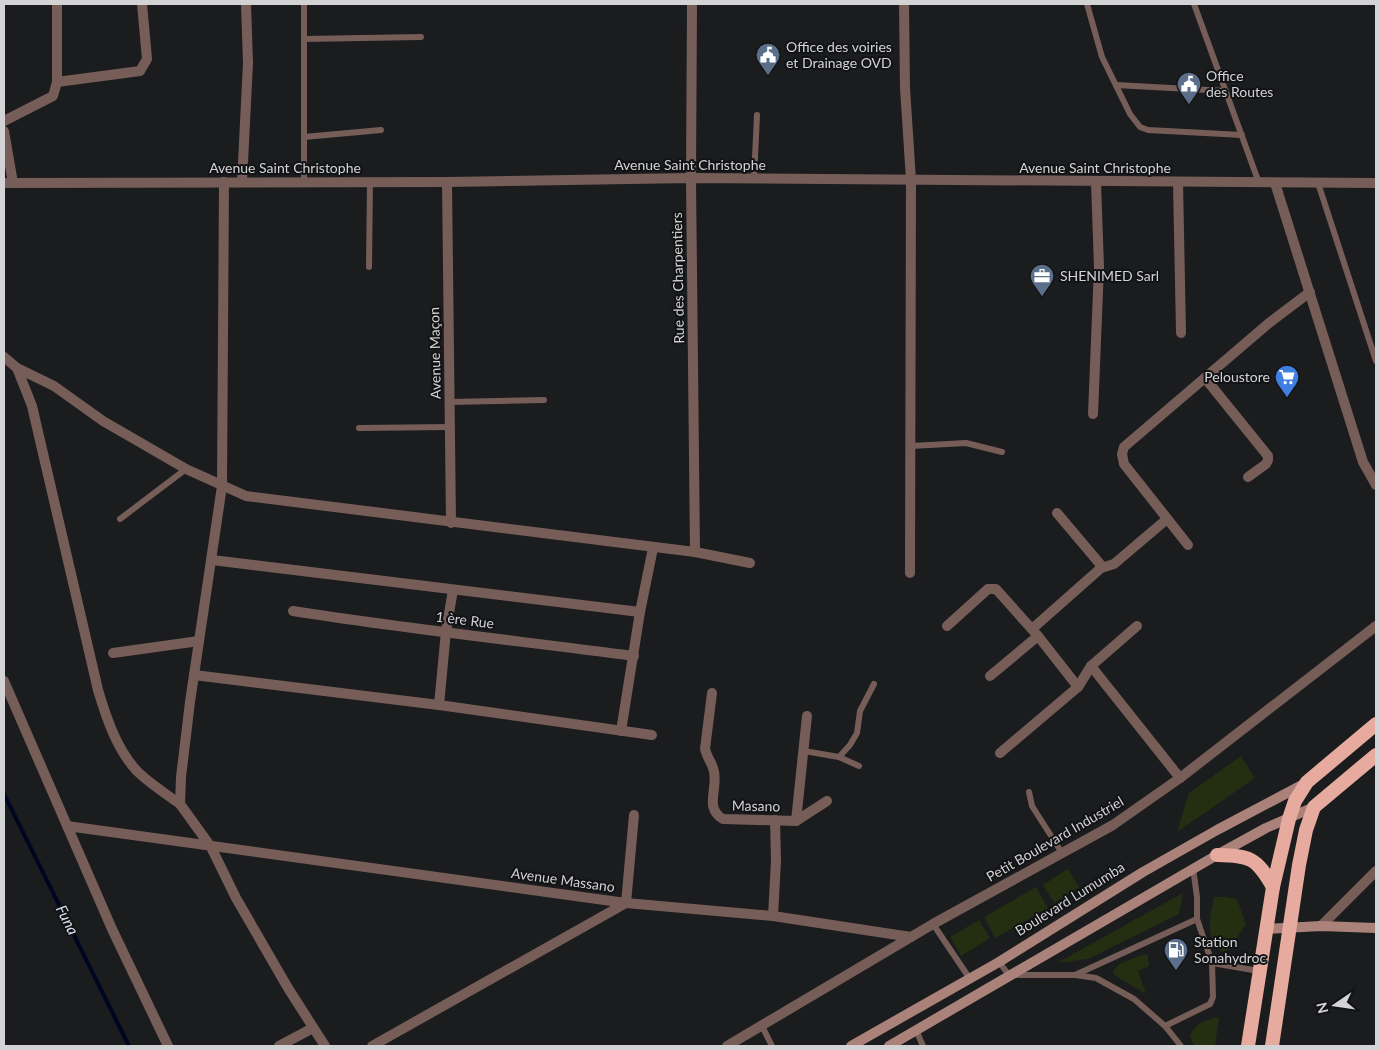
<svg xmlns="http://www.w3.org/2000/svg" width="1380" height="1050" font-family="Lato,sans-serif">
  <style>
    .green { fill: #242e11 }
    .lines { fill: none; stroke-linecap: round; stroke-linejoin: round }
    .stream { stroke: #00061f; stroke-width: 4 }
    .service { stroke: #765d57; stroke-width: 6 }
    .minor { stroke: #765d57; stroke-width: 10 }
    .tertiary { stroke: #765d57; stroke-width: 10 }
    .secondary { stroke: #ab8279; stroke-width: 10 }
    .trunk { stroke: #e6ab9e; stroke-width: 14 }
    .labels { text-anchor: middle; stroke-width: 4; stroke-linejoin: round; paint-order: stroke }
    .poi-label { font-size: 14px; fill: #d3d3d5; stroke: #121315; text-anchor: start }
    .street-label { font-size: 14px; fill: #d3d3d5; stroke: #121315 }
    .water-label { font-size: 15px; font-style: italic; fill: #d9e4f1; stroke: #121315 }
  </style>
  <rect width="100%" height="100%" fill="#1b1c1e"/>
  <g class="green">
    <polygon points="1241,756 1255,778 1177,832 1189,793"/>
    <polygon points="1068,869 1079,887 1054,903 1043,885"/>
    <polygon points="1036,887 1048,908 995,938 984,917"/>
    <polygon points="1183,893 1179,914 1088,959 1057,963"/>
    <path d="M1214,897h12l11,2 9,25 -17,26 -7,2c-18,-14 -12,-35 -8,-55z"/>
    <polygon points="979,920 990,938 961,956 950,937"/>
    <polygon points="1144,954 1148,956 1149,966 1138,971 1146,994 1114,975 1113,970 1121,963"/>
    <path d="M1218,1017l1,1 -4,28h-21l-4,-10c5,-13 15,-16 28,-19z"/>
  </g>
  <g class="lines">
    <polyline class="stream" points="4,794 129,1046"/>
    <g class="service">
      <polyline points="1087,4 1102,57 1130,114 1140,127 1148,130 1242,135"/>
      <polyline points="1194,4 1259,183"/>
      <polyline points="304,39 421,37"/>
      <polyline points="1116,85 1226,91"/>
      <polyline points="304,137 381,130"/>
      <polyline points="754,179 757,115"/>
      <polyline points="304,181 304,4"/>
      <polyline points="1318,183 1376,361"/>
      <polyline points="369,267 370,182"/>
      <polyline points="450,402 544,400"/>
      <polyline points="359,428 450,427"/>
      <polyline points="911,446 966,443 1002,452"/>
      <polyline points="120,519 186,469"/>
      <polyline points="804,751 839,757 859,766"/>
      <polyline points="839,757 850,745 857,733 860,711 874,684"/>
      <polyline points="1029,792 1032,806 1062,853"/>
      <polyline points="933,924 970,979"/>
      <polyline points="999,962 1009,975 1075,975 1096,978 1134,999 1165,1026 1181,1046"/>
      <polyline points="1212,963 1259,971"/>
      <polyline points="1075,975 1197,919"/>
      <polyline points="762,1026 772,1046"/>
      <polyline points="1165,1026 1210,1004 1213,997 1212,963 1197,919 1197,897 1193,868"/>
      <polyline points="916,1030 923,1046"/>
    </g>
    <g class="minor">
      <polyline points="692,4 691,178 695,552"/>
      <polyline points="904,4 905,88 911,180 910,573"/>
      <polyline points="57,82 140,71 147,59 142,4"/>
      <polyline points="4,121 53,96 57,82 57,4"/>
      <polyline points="4,131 13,183"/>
      <polyline points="224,182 222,486 190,702 181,777 180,804 211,847 236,898 288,988 325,1046"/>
      <polyline points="242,182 248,63 246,4"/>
      <polyline points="447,182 451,523"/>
      <polyline points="1178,182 1181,333"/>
      <polyline points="1275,183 1363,462 1376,485"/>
      <polyline points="4,357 17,368 54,386 103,421 186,469 246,496 695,552 750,563"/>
      <path d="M17,368l15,38 66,284c8,27 19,60 39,81 12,12 29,23 43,33"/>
      <polyline points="1205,378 1268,456 1268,460 1266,464 1248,477"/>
      <polyline points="1093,414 1099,267 1096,182"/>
      <polyline points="1057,513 1100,564 1101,568"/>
      <polyline points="1188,545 1124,464 1122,454 1124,447 1269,323 1310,292"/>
      <polyline points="212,560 640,612"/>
      <path d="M293,611c114,18 227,30 341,45"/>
      <polyline points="947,626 988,589 996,589 1038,636 1078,687"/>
      <polyline points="1032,629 1101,568 1114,564 1167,519"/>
      <polyline points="113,653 199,641"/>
      <polyline points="1091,666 1180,778"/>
      <polyline points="194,675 439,705 652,735"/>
      <polyline points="990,676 1038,636"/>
      <polyline points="4,681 112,929 168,1046"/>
      <path d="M712,693l-7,56c2,9 8,15 9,23 4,17 -10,36 9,47l73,2 31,-20"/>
      <polyline points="439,705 446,631 453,590"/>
      <polyline points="621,731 640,612 653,548"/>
      <polyline points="1000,753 1078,687 1091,666 1137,626"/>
      <polyline points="796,821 807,716"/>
      <polyline points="67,826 626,903 773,916 911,937"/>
      <polyline points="773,916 776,861 775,820"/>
      <polyline points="279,1046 313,1028"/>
      <polyline points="372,1046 626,903 634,815"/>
      <polyline points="727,1046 933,924 1113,825 1180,778 1376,626"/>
    </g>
    <g class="tertiary">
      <polyline points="4,183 447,182 691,178 1376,183"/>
      <polyline points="1321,926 1376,871"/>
    </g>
    <g class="secondary">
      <polyline points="1266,929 1321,926 1376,928"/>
      <polyline points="851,1046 999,962 1143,872 1217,830 1304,784"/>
      <polyline points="889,1046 1217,855 1266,828 1314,807"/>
    </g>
    <g class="trunk">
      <path d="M1217,855c33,1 39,2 56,32"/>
      <polyline points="1248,1046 1273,887 1289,819 1295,801 1307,782 1376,724"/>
      <polyline points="1272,1046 1299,865 1306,830 1314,807 1376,755"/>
    </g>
  </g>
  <defs>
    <symbol id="civic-pin" viewBox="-11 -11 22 30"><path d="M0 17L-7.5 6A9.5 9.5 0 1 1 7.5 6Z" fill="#5c6f8a" stroke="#121315"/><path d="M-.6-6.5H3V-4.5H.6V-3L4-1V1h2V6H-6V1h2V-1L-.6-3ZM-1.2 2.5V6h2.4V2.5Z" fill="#fff"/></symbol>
    <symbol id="office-pin" viewBox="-11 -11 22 30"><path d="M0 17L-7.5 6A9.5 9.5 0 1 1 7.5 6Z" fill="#5c6f8a" stroke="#121315"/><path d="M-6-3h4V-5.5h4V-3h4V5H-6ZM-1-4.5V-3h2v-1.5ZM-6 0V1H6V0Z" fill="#fff"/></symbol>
    <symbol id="supermarket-pin" viewBox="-11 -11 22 30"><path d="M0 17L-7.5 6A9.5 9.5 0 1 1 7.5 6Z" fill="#3f7fe0" stroke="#121315"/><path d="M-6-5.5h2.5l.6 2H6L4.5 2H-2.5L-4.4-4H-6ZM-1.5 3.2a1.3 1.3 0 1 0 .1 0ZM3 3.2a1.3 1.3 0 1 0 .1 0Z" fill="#fff"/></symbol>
    <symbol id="fuel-pin" viewBox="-11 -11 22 30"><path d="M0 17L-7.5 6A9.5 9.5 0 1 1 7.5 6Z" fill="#5c6f8a" stroke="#121315"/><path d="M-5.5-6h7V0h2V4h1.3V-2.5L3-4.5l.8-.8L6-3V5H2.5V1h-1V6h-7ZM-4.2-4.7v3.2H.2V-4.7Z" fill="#fff"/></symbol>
  </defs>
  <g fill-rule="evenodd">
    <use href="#civic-pin" x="754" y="41" width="28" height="38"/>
    <use href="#civic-pin" x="1175" y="70" width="28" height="38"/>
    <use href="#office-pin" x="1028" y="262" width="28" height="38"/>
    <use href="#supermarket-pin" x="1273" y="363" width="28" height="38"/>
    <use href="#fuel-pin" x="1162" y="936" width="28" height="38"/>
  </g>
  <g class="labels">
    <g class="poi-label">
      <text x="786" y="52">Office des voiries<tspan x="786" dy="16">et Drainage OVD</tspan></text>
      <text x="1206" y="81">Office<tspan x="1206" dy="16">des Routes</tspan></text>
      <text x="1060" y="281">SHENIMED Sarl</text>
      <text x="1270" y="382" text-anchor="end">Peloustore</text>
      <text x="1194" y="947">Station<tspan x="1194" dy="16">Sonahydroc</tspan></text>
    </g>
    <g class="street-label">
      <text x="690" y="170">Avenue Saint Christophe</text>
      <text x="285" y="173">Avenue Saint Christophe</text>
      <text x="1095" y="173">Avenue Saint Christophe</text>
      <text transform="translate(678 278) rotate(-91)" y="5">Rue des Charpentiers</text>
      <text transform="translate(435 353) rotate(-91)" y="5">Avenue Maçon</text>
      <text transform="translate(465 620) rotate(7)" y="5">1 ère Rue</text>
      <text transform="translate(756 806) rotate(1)" y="5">Masano</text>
      <text transform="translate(1055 839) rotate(-30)" y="5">Petit Boulevard Industriel</text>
      <text transform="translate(563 880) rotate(8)" y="5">Avenue Massano</text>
      <text transform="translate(1070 899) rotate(-32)" y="5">Boulevard Lumumba</text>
    </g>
    <g class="water-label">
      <text transform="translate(67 920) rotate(63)" y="5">Funa</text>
    </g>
  </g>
  <rect width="1380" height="1050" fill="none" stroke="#d3d3d5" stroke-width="10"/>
  <g transform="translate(1335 1005) rotate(257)" stroke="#121315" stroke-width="4" paint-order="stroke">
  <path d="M0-4L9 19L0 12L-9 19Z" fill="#d3d3d5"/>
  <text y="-8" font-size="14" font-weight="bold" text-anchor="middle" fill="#d3d3d5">N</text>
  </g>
</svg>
